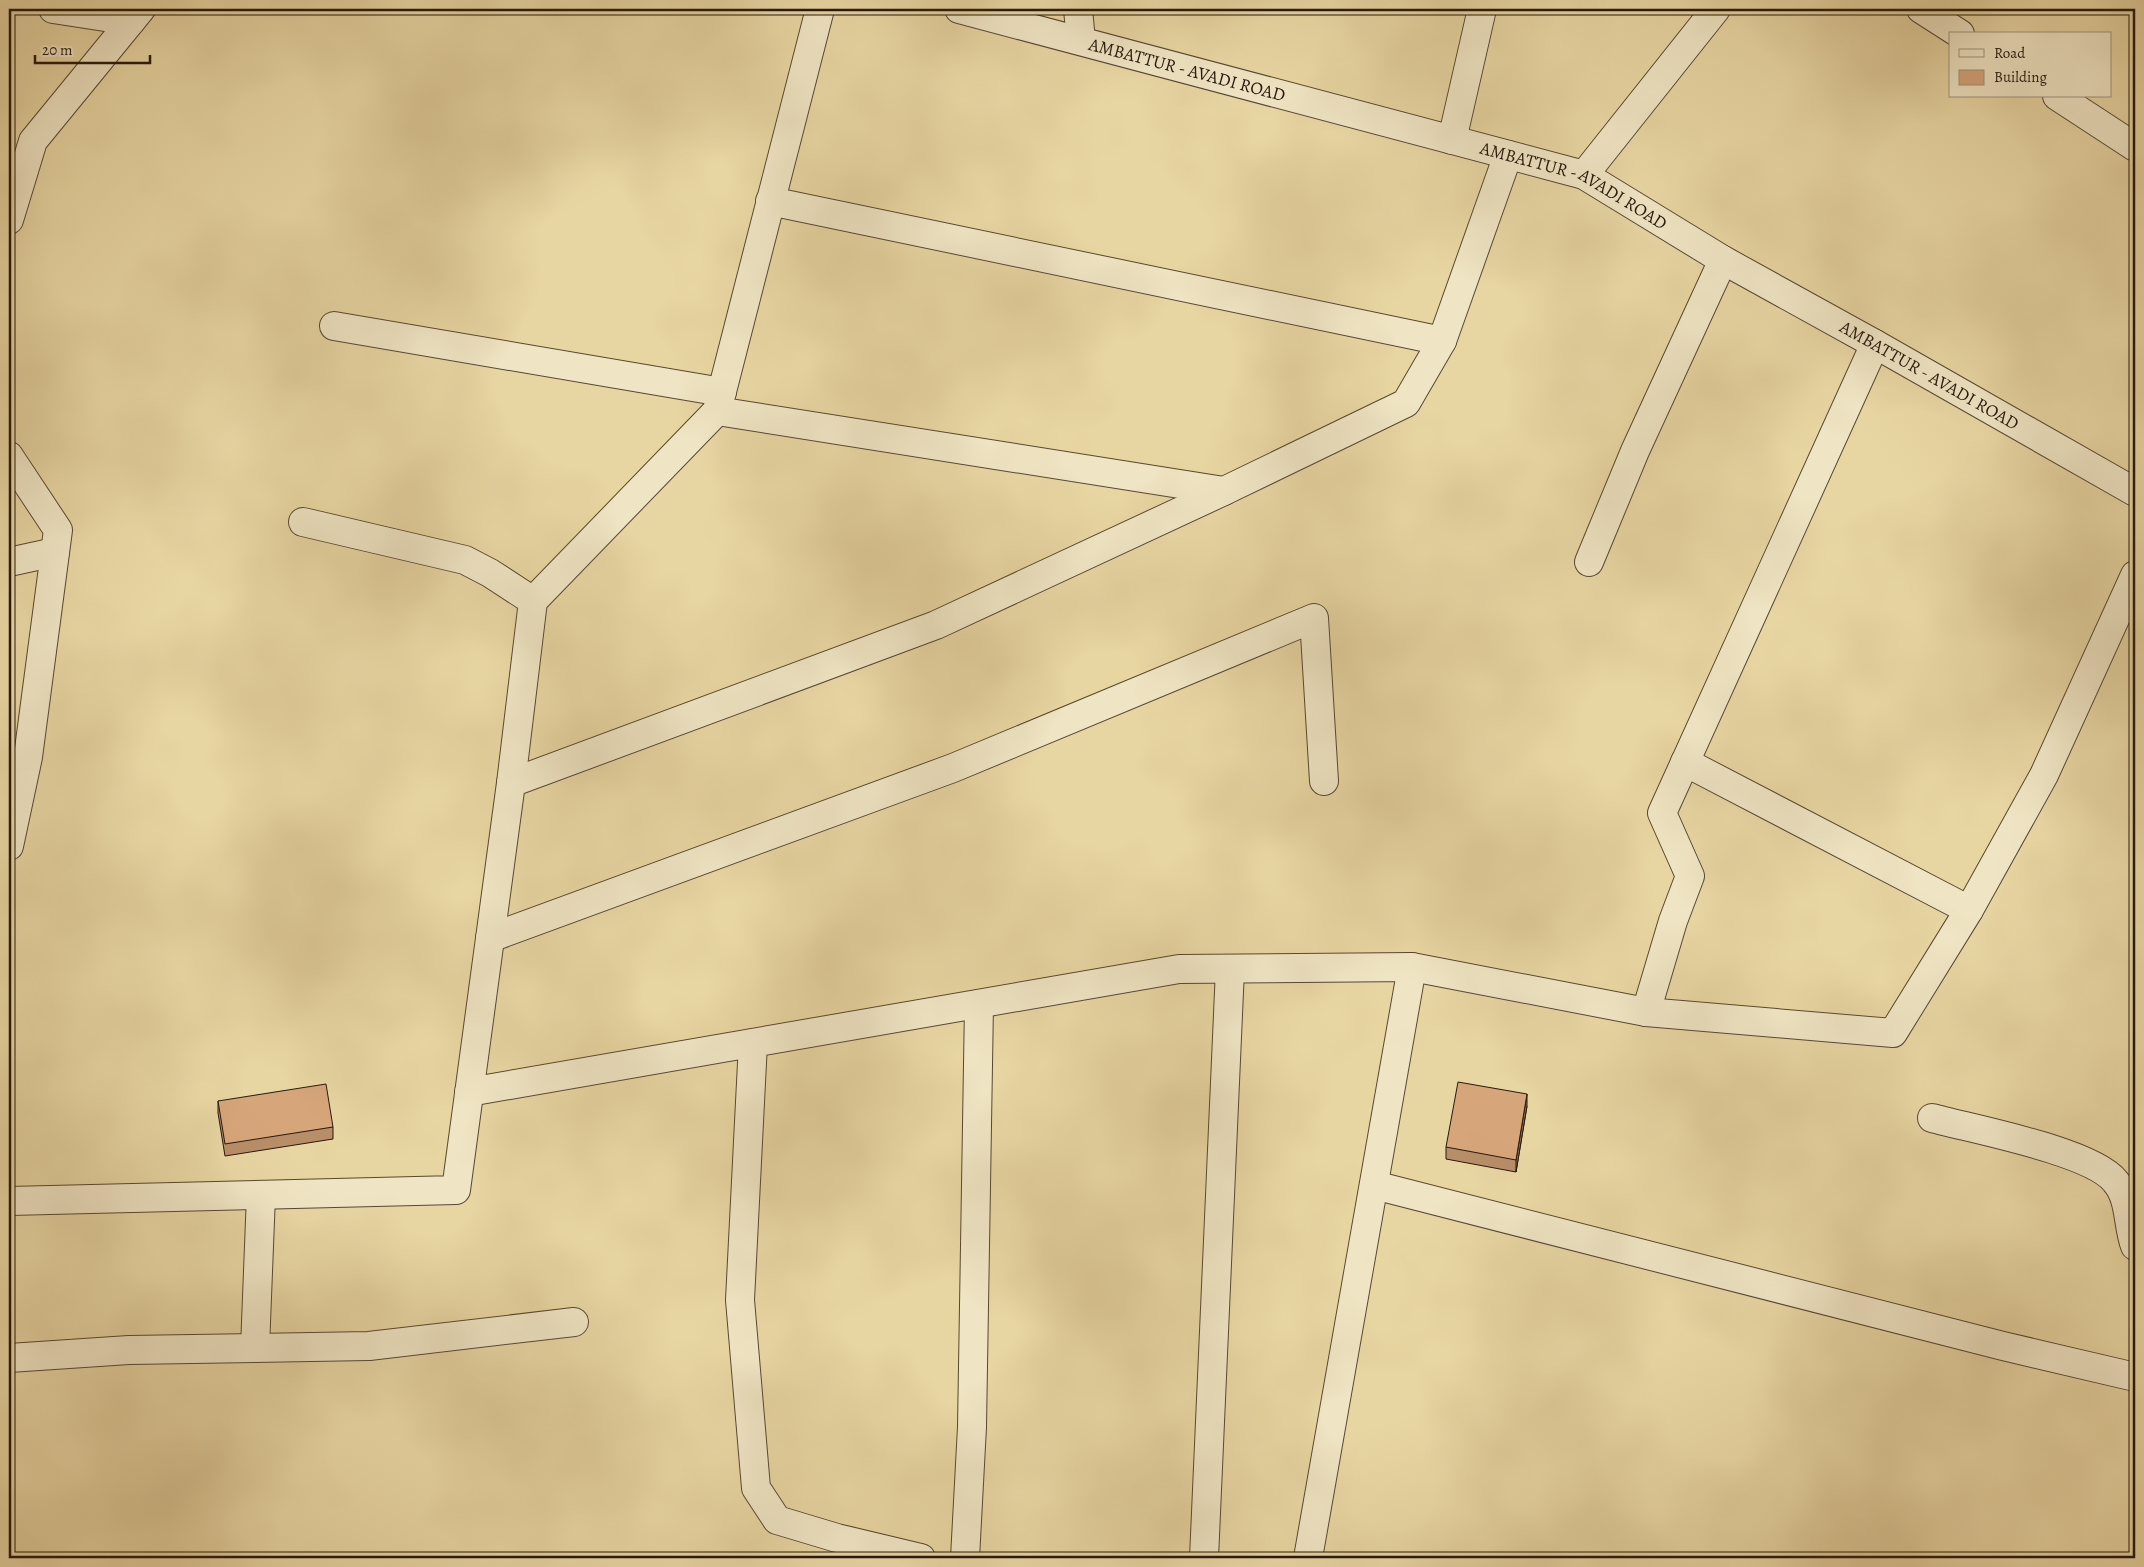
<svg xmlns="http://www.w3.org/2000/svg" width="2144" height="1567" font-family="Alegreya,serif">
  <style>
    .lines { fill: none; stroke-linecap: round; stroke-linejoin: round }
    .minor-casing { stroke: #574832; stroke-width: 30 }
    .minor { stroke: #efe4c3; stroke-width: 28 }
    .wall { fill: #b88e69; stroke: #27190d }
    .shaded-wall { fill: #967455; stroke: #27190d }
    .building { fill: #d6a57a; stroke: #27190d }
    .labels { text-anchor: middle; stroke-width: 4; stroke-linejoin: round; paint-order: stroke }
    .street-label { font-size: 18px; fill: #27190d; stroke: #efe4c3 }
  </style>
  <rect width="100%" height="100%" fill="#e7d5a2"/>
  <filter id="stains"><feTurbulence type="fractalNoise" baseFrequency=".004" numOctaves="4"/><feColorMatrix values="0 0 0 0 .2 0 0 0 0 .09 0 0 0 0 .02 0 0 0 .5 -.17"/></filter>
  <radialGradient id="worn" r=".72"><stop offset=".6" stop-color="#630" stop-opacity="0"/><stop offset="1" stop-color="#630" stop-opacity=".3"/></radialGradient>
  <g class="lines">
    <defs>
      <g id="minor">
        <polyline points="53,9 131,21"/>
        <polyline points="820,9 717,411 1224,491"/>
        <path id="s1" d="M959,9l625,166 139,85 152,84 260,148"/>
        <polyline points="1078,9 1081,41"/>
        <polyline points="1921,9 1960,34"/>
        <polyline points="2057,96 2135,147"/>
        <polyline points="1452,140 1482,9"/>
        <polyline points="1584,175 1716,9"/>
        <polyline points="770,201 1442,341 1508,155"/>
        <polyline points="9,220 33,141 141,9"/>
        <polyline points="334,326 722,392"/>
        <polyline points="9,456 58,530 28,757 9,846"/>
        <polyline points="303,522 465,560 490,573 533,601"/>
        <polyline points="9,562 55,552"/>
        <polyline points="1589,562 1635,451 1723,260"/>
        <polyline points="1685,762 1969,910"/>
        <polyline points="511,783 936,625 1224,491 1406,403 1442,341"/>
        <polyline points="490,938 953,768 1314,618 1324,781"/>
        <polyline points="1646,1012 1673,921 1690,876 1662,813 1875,344"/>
        <polyline points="753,1043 740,1300 756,1488 777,1520 837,1538 921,1558"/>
        <polyline points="469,1092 1179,969 1412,967 1646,1012 1893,1033 1969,910 2044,775 2135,575"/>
        <path d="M1932,1118c40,11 159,33 183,63 16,18 12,44 20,65"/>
        <polyline points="1374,1185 2003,1346 2135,1377"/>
        <polyline points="9,1201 456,1190 511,783 533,601 717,411"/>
        <polyline points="255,1348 261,1195"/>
        <polyline points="9,1358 129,1350 369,1346 574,1322"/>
        <polyline points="965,1558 972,1427 979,1004"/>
        <polyline points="1204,1558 1230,969"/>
        <polyline points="1308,1558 1412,967"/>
      </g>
    </defs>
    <use href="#minor" class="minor-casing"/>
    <use href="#minor" class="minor"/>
  </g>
  <g class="wall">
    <polygon points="218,1101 333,1127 333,1139 225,1156 218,1113"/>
    <polygon points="1527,1106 1516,1172 1446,1159 1446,1147"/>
  </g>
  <polygon class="shaded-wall" points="1527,1094 1527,1106 1516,1172 1516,1160"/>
  <g class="building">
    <polygon points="1458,1082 1527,1094 1516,1160 1446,1147"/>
    <polygon points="326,1084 333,1127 225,1144 218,1101"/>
  </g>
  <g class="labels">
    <g class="street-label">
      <text dy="6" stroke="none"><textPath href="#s1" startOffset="236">AMBATTUR - AVADI ROAD</textPath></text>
      <text dy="6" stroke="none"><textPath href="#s1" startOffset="641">AMBATTUR - AVADI ROAD</textPath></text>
      <text dy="6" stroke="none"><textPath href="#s1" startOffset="1046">AMBATTUR - AVADI ROAD</textPath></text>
    </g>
  </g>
  <rect width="2144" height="1567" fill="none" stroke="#e7d5a2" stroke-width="30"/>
  <rect x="10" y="10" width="2124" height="1547" fill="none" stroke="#27190d" stroke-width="2.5"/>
  <rect x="15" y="15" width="2114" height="1537" fill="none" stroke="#27190d"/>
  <rect x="1949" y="32" width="162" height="65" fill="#efe4c3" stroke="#9f937a"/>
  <rect x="1959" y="49" width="25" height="8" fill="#efe4c3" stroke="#9f937a"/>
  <text x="1994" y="58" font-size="15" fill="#27190d">Road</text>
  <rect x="1959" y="70" width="25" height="15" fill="#d6a57a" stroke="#9f937a"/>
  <text x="1994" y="82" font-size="15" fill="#27190d">Building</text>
  <path d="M35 55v8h115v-8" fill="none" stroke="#27190d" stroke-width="2.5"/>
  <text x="42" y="55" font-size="15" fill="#27190d" stroke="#efe4c3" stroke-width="4" paint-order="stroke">20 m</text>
  <rect width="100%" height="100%" filter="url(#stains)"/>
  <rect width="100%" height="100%" fill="url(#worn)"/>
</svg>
